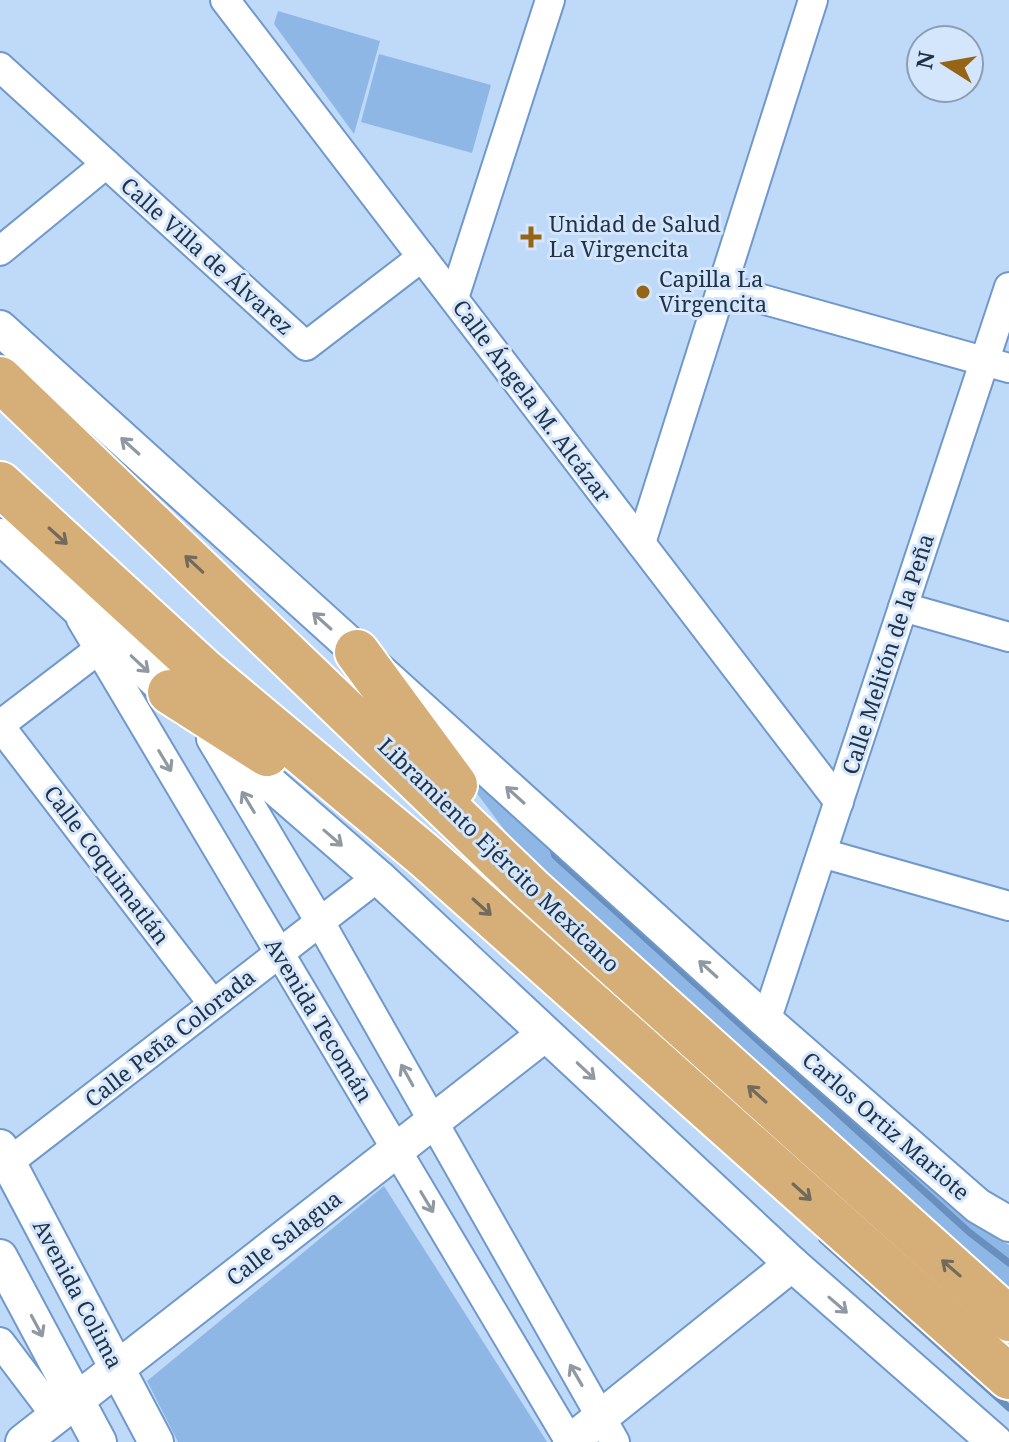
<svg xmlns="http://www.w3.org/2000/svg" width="1009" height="1442" font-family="'Noto Serif',serif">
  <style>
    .green { fill: #8fb7e6 }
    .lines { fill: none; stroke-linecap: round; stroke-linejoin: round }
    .stream { stroke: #688fbd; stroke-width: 7 }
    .minor-casing { stroke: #7099cb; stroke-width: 32 }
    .tertiary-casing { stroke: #7099cb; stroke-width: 38 }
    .trunk-casing { stroke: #fff; stroke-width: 48 }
    .minor { stroke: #fff; stroke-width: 28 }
    .tertiary { stroke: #fff; stroke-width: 34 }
    .trunk { stroke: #d6af78; stroke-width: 44 }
    .oneway { stroke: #9098a2 }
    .oneway2 { stroke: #726a5c }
    .poi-dot { fill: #956515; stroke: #d4e6fb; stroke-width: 3 }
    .labels { text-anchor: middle; stroke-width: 6; stroke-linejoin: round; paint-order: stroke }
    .poi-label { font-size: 22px; fill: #213246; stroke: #d4e6fb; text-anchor: start }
    .street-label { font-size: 22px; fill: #213246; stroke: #d4e6fb }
  </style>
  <rect width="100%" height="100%" fill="#bfd9f9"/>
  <g class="green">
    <polygon points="278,11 380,41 354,134 274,24"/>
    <polygon points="379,54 491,85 472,153 361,122"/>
    <polygon points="442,747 968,1222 1009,1245 1009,1299 549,889"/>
    <polygon points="384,1186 547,1442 178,1442 147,1381"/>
  </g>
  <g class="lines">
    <g class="stream">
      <polyline points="0,352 13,364"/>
      <polyline points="46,393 129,468"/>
      <polyline points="551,844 555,856 969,1232 1009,1263"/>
      <polyline points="822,1240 1009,1408"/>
    </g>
    <defs>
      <g id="minor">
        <polyline points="225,0 839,802"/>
        <polyline points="0,67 306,346 422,257"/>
        <polyline points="0,251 106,164"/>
        <polyline points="722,288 1009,368"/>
        <polyline points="454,298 550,0"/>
        <polyline points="641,543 813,0"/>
        <polyline points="903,607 1009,637"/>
        <polyline points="81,619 570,1442"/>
        <polyline points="0,725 98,650"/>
        <polyline points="0,726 213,1004"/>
        <polyline points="211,739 320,922 615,1442"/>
        <polyline points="822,853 1009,906"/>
        <polyline points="766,1021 1009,287"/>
        <polyline points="0,1169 378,877"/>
        <polyline points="0,1342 56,1416"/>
      </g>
      <g id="tertiary">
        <polyline points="0,328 766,1021 978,1206 1009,1224"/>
        <polyline points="0,536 187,709"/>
        <polyline points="226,745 378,877 792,1264 995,1442"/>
        <polyline points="0,1147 156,1442"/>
        <polyline points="0,1257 99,1442"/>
        <polyline points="23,1442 545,1034"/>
        <polyline points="570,1442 792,1264"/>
      </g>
      <g id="trunk">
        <polyline points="0,379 532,890 1009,1319"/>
        <polyline points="0,484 205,672 424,855 1009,1377"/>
        <polyline points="357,652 455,785"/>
        <polyline points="170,692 267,754"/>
      </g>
    </defs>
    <use href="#minor" class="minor-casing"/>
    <use href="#tertiary" class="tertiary-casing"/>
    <use href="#trunk" class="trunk-casing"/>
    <use href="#minor" class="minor"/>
    <use href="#tertiary" class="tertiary"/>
    <use href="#trunk" class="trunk"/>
  </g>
  <defs><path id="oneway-shaft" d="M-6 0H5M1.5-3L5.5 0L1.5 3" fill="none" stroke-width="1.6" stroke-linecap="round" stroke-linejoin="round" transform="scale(2)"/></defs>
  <g class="oneway">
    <use href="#oneway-shaft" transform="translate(130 446) rotate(-138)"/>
    <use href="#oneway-shaft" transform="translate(322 621) rotate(-138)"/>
    <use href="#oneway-shaft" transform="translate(140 664) rotate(43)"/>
    <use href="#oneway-shaft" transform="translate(165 761) rotate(59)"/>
    <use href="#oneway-shaft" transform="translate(515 795) rotate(-138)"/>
    <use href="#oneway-shaft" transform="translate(248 802) rotate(-121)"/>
    <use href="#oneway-shaft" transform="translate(333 838) rotate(41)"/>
    <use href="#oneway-shaft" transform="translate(708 969) rotate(-138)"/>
    <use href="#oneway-shaft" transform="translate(586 1071) rotate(43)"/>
    <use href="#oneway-shaft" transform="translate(407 1075) rotate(-119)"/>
    <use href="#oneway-shaft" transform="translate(427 1202) rotate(59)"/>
    <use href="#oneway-shaft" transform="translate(838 1305) rotate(41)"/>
    <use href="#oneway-shaft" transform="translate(37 1326) rotate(62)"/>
    <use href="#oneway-shaft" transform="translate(576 1375) rotate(-120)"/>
  </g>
  <g class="oneway2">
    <use href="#oneway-shaft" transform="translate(58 536) rotate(42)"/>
    <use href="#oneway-shaft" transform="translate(194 564) rotate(-137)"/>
    <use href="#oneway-shaft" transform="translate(482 907) rotate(42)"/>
    <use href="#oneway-shaft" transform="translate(757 1094) rotate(-138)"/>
    <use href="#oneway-shaft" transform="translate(802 1192) rotate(42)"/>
    <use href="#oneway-shaft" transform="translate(951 1268) rotate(-139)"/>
  </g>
  <g class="poi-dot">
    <path d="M527 225h8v8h8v8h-8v8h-8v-8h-8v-8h8z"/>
    <circle cx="643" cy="292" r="8"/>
  </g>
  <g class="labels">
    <g class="poi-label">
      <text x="549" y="232">Unidad de Salud<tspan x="549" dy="25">La Virgencita</tspan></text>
      <text x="659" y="287">Capilla La<tspan x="659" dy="25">Virgencita</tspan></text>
    </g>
    <g class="street-label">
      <text transform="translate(207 256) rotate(42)" y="8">Calle Villa de Álvarez</text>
      <text transform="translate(532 401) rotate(53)" y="8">Calle Ángela M. Alcázar</text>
      <text transform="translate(888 654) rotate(-72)" y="8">Calle Melitón de la Peña</text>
      <text transform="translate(499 855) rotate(44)" y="8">Libramiento Ejército Mexicano</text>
      <text transform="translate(107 865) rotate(53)" y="8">Calle Coquimatlán</text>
      <text transform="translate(319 1020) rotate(59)" y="8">Avenida Tecomán</text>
      <text transform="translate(170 1038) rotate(-38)" y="8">Calle Peña Colorada</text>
      <text transform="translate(886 1126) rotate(41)" y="8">Carlos Ortiz Mariote</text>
      <text transform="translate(284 1238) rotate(-38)" y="8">Calle Salagua</text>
      <text transform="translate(78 1294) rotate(62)" y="8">Avenida Colima</text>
    </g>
  </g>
  <g transform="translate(945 64) rotate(281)"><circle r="38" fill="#d4e6fb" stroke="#8c9eb3" stroke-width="2"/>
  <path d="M0-6L14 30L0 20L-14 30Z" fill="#956515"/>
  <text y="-12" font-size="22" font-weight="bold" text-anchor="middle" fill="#213246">N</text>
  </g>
</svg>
